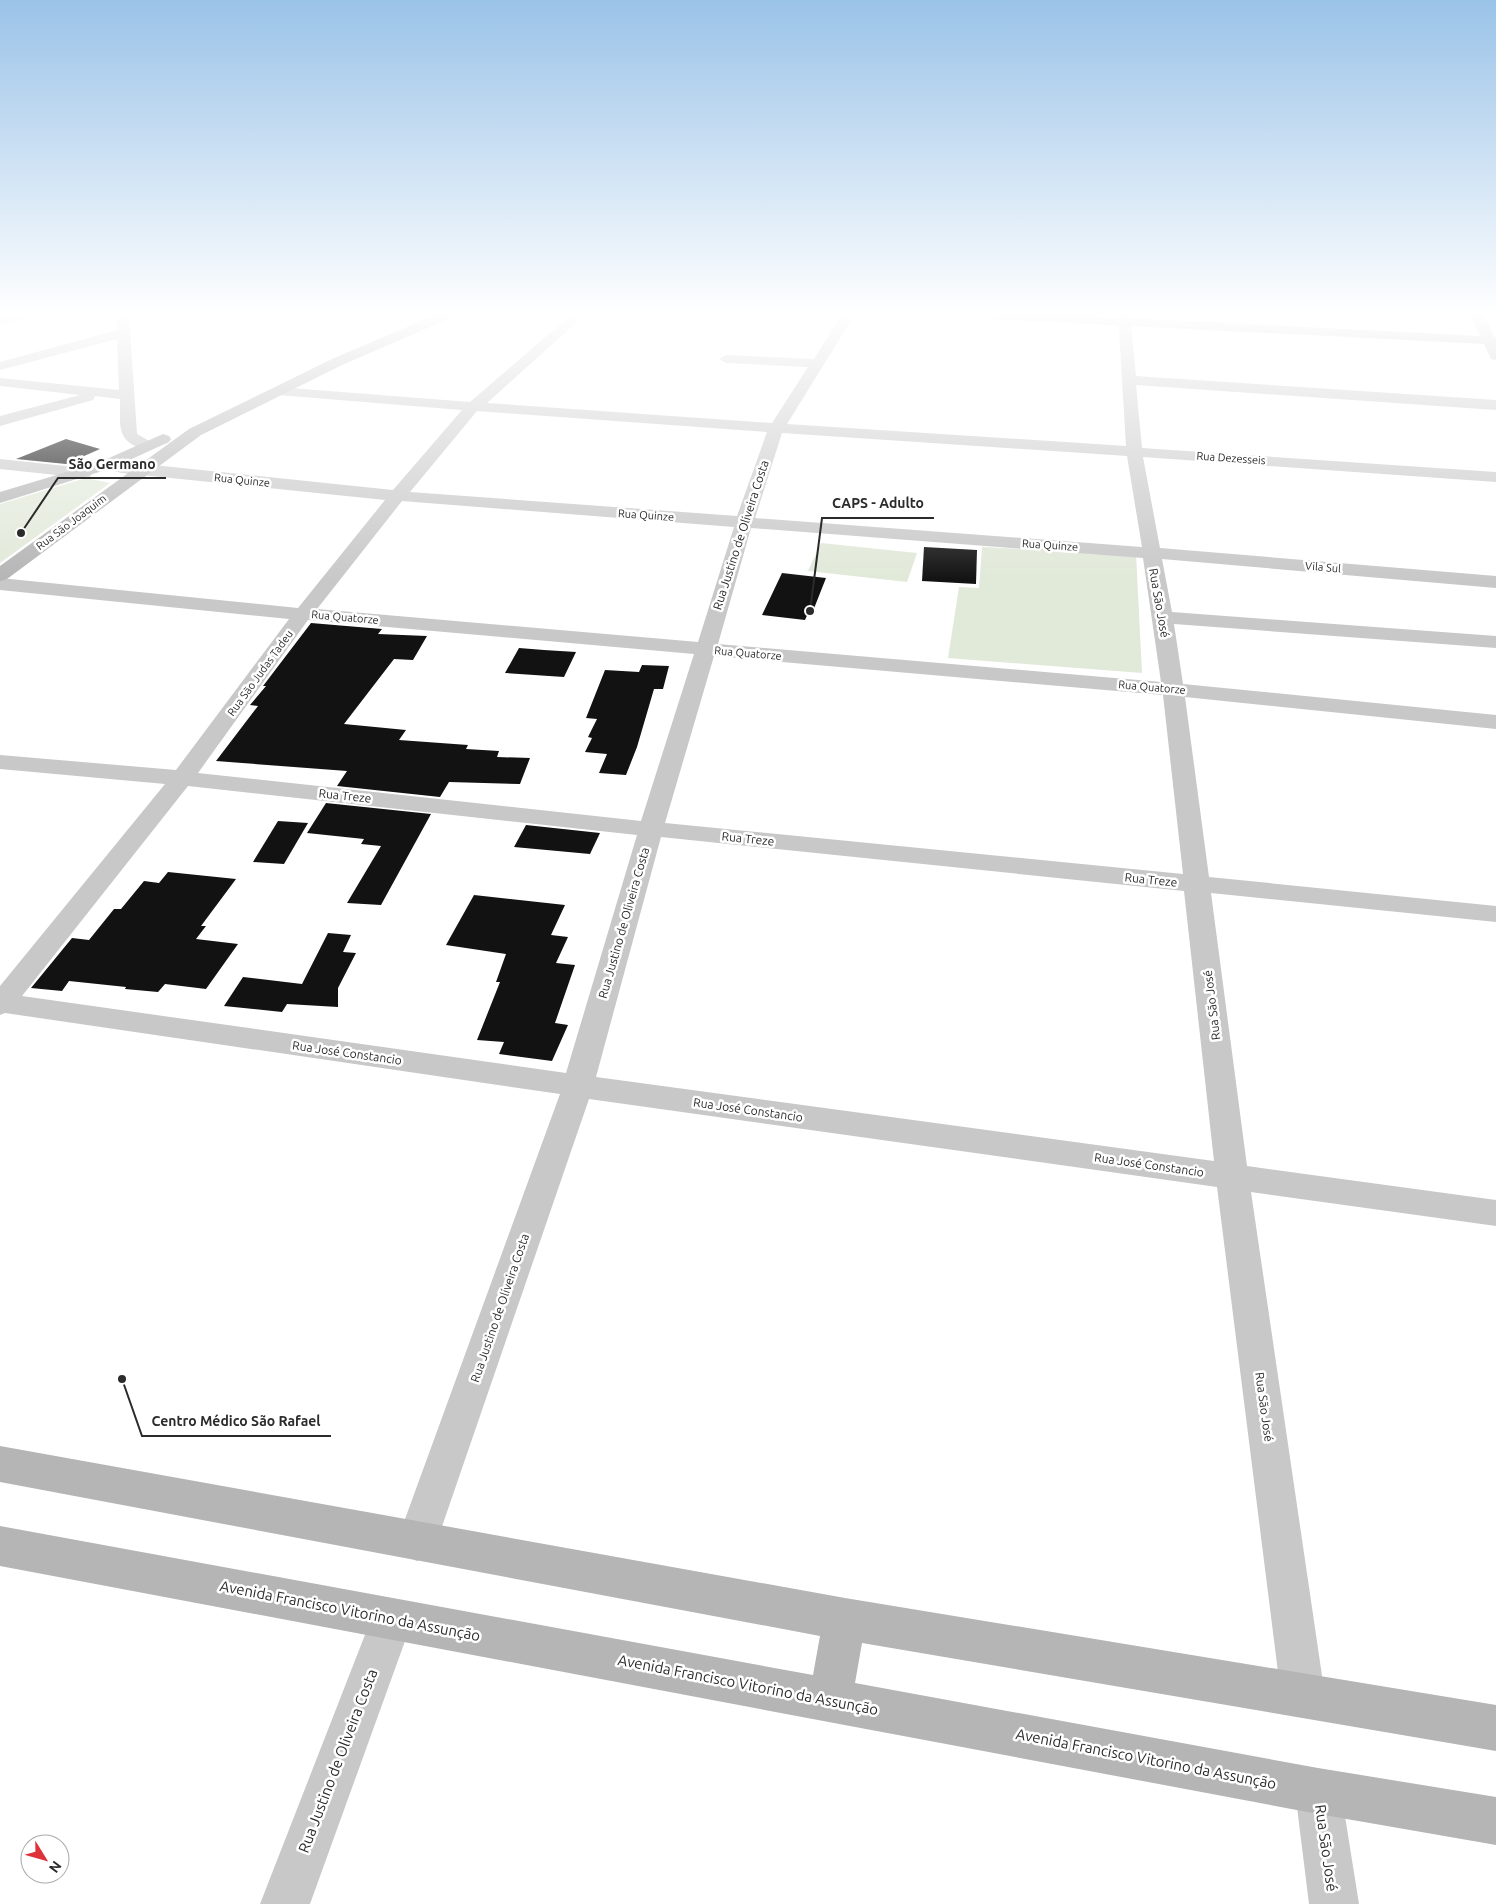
<svg xmlns="http://www.w3.org/2000/svg" width="1496" height="1904" font-family="Ubuntu,sans-serif">
  <style>
    .green { fill: #e1e9d9 }
    .building { fill: #121212 }
    .lines { fill: none; stroke-linecap: round; stroke-linejoin: round }
    .street { fill: #c8c8c8; fill-rule: evenodd }
    .secondary { fill: #b5b5b5; fill-rule: evenodd }
    .labels { text-anchor: middle; stroke-width: 5; stroke-linejoin: round; paint-order: stroke }
    .far-street-label { font-size: 11px; fill: #2b2b2b; stroke: #fff }
    .street-label { font-size: 12px; fill: #2b2b2b; stroke: #fff }
    .near-street-label { font-size: 15px; fill: #2b2b2b; stroke: #fff }
    .leader { fill: none; stroke: #2b2b2b; stroke-width: 2 }
    .callout-dot { fill: #2b2b2b; stroke: #fff; stroke-width: 2 }
    .callout-label { font-size: 14px; text-anchor: middle; font-weight: bold; fill: #2b2b2b; stroke: #fff; stroke-width: 5; stroke-linejoin: round; paint-order: stroke }
  </style>
  <rect width="100%" height="100%" fill="#fff"/>
  <g class="green">
    <polygon points="86,478 110,483 0,563 0,504"/>
    <polygon points="821,543 917,553 907,582 808,571"/>
    <polygon points="982,547 1136,554 1142,673 948,658 959,587 979,588"/>
  </g>
  <g class="building">
    <polygon points="66,439 100,449 66,464 16,459"/>
    <polygon points="924,547 977,550 976,584 922,581"/>
    <polygon points="782,573 826,578 813,611 809,611 805,620 762,615"/>
    <polygon points="311,623 382,629 378,634 427,636 413,660 394,659 344,724 406,730 399,740 468,745 466,749 499,751 497,757 530,758 520,784 449,782 440,797 337,786 347,771 216,761 258,706 250,705 266,686 263,686"/>
    <polygon points="519,648 544,650 576,652 564,677 505,673"/>
    <polygon points="642,665 669,666 663,689 654,689 637,747 626,775 599,773 607,754 585,752 592,738 588,737 597,719 586,718 605,670 639,672"/>
    <polygon points="326,803 431,814 381,905 347,903 381,846 361,844 364,839 307,833"/>
    <polygon points="278,821 308,823 284,864 253,862"/>
    <polygon points="526,825 600,833 590,854 514,847"/>
    <polygon points="168,872 236,879 201,926 206,926 196,939 238,944 206,989 165,984 158,992 125,989 126,987 69,981 62,991 31,988 72,938 89,940 114,909 121,909 144,881 159,883"/>
    <polygon points="474,895 565,905 551,935 568,937 556,963 575,965 555,1023 568,1025 552,1061 499,1054 504,1042 477,1040 500,982 496,982 506,954 446,945"/>
    <polygon points="328,933 351,935 343,952 356,953 338,988 338,1007 287,1004 282,1012 224,1006 243,977 302,984"/>
  </g>
  <g class="lines">
    <g class="street">
      <polygon points="11,314 33,314 32,317 0,325 0,317"/>
      <path d="M117,314h12l8,120 16,9 2,3 -2,3c-6,2 -10,1 -16,-2 -22,-10 -16,-26 -17,-48l-25,-3 -2,4 -93,26v-10l80,-21 -80,-9v-8l119,12 -2,-51 -117,31v-8l117,-32z"/>
      <path d="M572,314h14l-99,89 285,20 36,-56 -82,-4 -7,-4 7,-4 88,4 28,-45h13l-68,110 339,22 -8,-132h12l6,62 360,24v10l-360,-25 6,63 354,24v10l-353,-25 17,91 336,28v12l-334,-29 10,53 324,24v12l-322,-24 9,60 313,31v14l-311,-32 24,180 287,29v16l-285,-29 36,273 249,34v26l-245,-34 74,504 -6,16 -16,6 -16,-6 -6,-16 -64,-509 -628,-88 -152,442 -6,14 -14,6 -14,-6 -6,-14 163,-447 -555,-81 -5,2v-29l165,-202 -165,-15v-14l176,15 113,-151 -289,-29v-12l298,30 87,-108 -263,-27 -22,-5 -2,-3 2,-3 6,-2 287,30 69,-80 -184,-15 -5,-1 -2,-3 2,-3 5,-1 192,15zM477,411l290,21 -30,84 -327,-24zM782,433l345,23 15,91 -387,-29zM402,501l332,26 -36,115 -381,-33zM751,528l392,30 18,124 -443,-38zM308,620l386,34 -53,167 -443,-48zM714,656l449,39 20,179 -518,-51zM188,786l449,49 -71,238 -544,-77zM661,837l523,54 30,270 -618,-84z"/>
      <polygon points="0,459 84,468 90,469 92,473 90,477 84,478 0,469"/>
      <polygon points="392,1598 407,1604 413,1619 310,1904 260,1904 377,1604"/>
      <polygon points="1318,1768 1334,1775 1341,1791 1359,1904 1309,1904 1295,1791 1302,1775"/>
    </g>
    <g class="secondary">
      <polygon points="437,314 454,314 453,317 342,365 201,435 7,579 0,581 0,566 189,429 332,359"/>
      <polygon points="968,314 1053,314 1480,336 1471,314 1484,314 1494,337 1496,337 1496,360 1491,359 1484,344 974,318"/>
      <polygon points="163,434 169,436 171,439 169,442 112,468 0,503 0,492 100,462"/>
      <polygon points="0,1446 845,1598 1496,1705 1496,1751 862,1643 855,1683 1318,1768 1496,1797 1496,1845 1318,1814 0,1566 0,1526 813,1675 820,1636 0,1482"/>
    </g>
  </g>
  <linearGradient id="sky" x2="0" y2="1"><stop stop-color="#9ac3e8"/><stop offset="0.54" stop-color="#fff"/><stop offset="1" stop-color="#fff" stop-opacity="0"/></linearGradient>
  <rect width="1496" height="581" fill="url(#sky)"/>
  <g class="labels">
    <g class="far-street-label">
      <text transform="translate(1231 458) rotate(4)" y="4">Rua Dezesseis</text>
      <text transform="translate(242 480) rotate(6)" y="4">Rua Quinze</text>
      <text transform="translate(646 515) rotate(4)" y="4">Rua Quinze</text>
      <text transform="translate(71 522) rotate(-37)" y="4">Rua São Joaquim</text>
      <text transform="translate(1050 545) rotate(4)" y="4">Rua Quinze</text>
      <text transform="translate(1323 567) rotate(5)" y="4">Vila Sul</text>
      <text transform="translate(345 617) rotate(5)" y="4">Rua Quatorze</text>
      <text transform="translate(748 653) rotate(5)" y="4">Rua Quatorze</text>
      <text transform="translate(260 673) rotate(-54)" y="4">Rua São Judas Tadeu</text>
      <text transform="translate(1152 687) rotate(5)" y="4">Rua Quatorze</text>
    </g>
    <g class="street-label">
      <text transform="translate(741 535) rotate(-72)" y="4">Rua Justino de Oliveira Costa</text>
      <text transform="translate(1159 603) rotate(80)" y="4">Rua São José</text>
      <text transform="translate(345 796) rotate(6)" y="4">Rua Treze</text>
      <text transform="translate(748 839) rotate(6)" y="4">Rua Treze</text>
      <text transform="translate(1151 880) rotate(6)" y="4">Rua Treze</text>
      <text transform="translate(624 923) rotate(-74)" y="4">Rua Justino de Oliveira Costa</text>
      <text transform="translate(1212 1005) rotate(-97)" y="4">Rua São José</text>
      <text transform="translate(347 1053) rotate(8)" y="4">Rua José Constancio</text>
      <text transform="translate(748 1110) rotate(8)" y="4">Rua José Constancio</text>
      <text transform="translate(1149 1165) rotate(8)" y="4">Rua José Constancio</text>
      <text transform="translate(500 1308) rotate(-71)" y="4">Rua Justino de Oliveira Costa</text>
      <text transform="translate(1264 1407) rotate(82)" y="4">Rua São José</text>
    </g>
    <g class="near-street-label">
      <text transform="translate(350 1611) rotate(11)" y="5">Avenida Francisco Vitorino da Assunção</text>
      <text transform="translate(748 1685) rotate(11)" y="5">Avenida Francisco Vitorino da Assunção</text>
      <text transform="translate(1146 1759) rotate(11)" y="5">Avenida Francisco Vitorino da Assunção</text>
      <text transform="translate(338 1761) rotate(-69)" y="5">Rua Justino de Oliveira Costa</text>
      <text transform="translate(1326 1848) rotate(82)" y="5">Rua São José</text>
    </g>
  </g>
  <path class="leader" d="M21 533L58 478H166M810 611L822 518H934M122 1379L142 1436H331"/>
  <g class="callout-dot">
    <circle cx="21" cy="533" r="5"/>
    <circle cx="810" cy="611" r="5"/>
    <circle cx="122" cy="1379" r="5"/>
  </g>
  <g class="callout-label">
    <text x="112" y="469">São Germano</text>
    <text x="878" y="508">CAPS - Adulto</text>
    <text x="236" y="1426">Centro Médico São Rafael</text>
  </g>
  <g transform="translate(45 1859) rotate(127)"><circle r="24" fill="#ffffff" stroke="#aaaaaa"/>
  <path d="M0-4L9 19L0 12L-9 19Z" fill="#de323a"/>
  <text y="-8" font-size="14" font-weight="bold" text-anchor="middle" fill="#2b2b2b">N</text>
  </g>
</svg>
